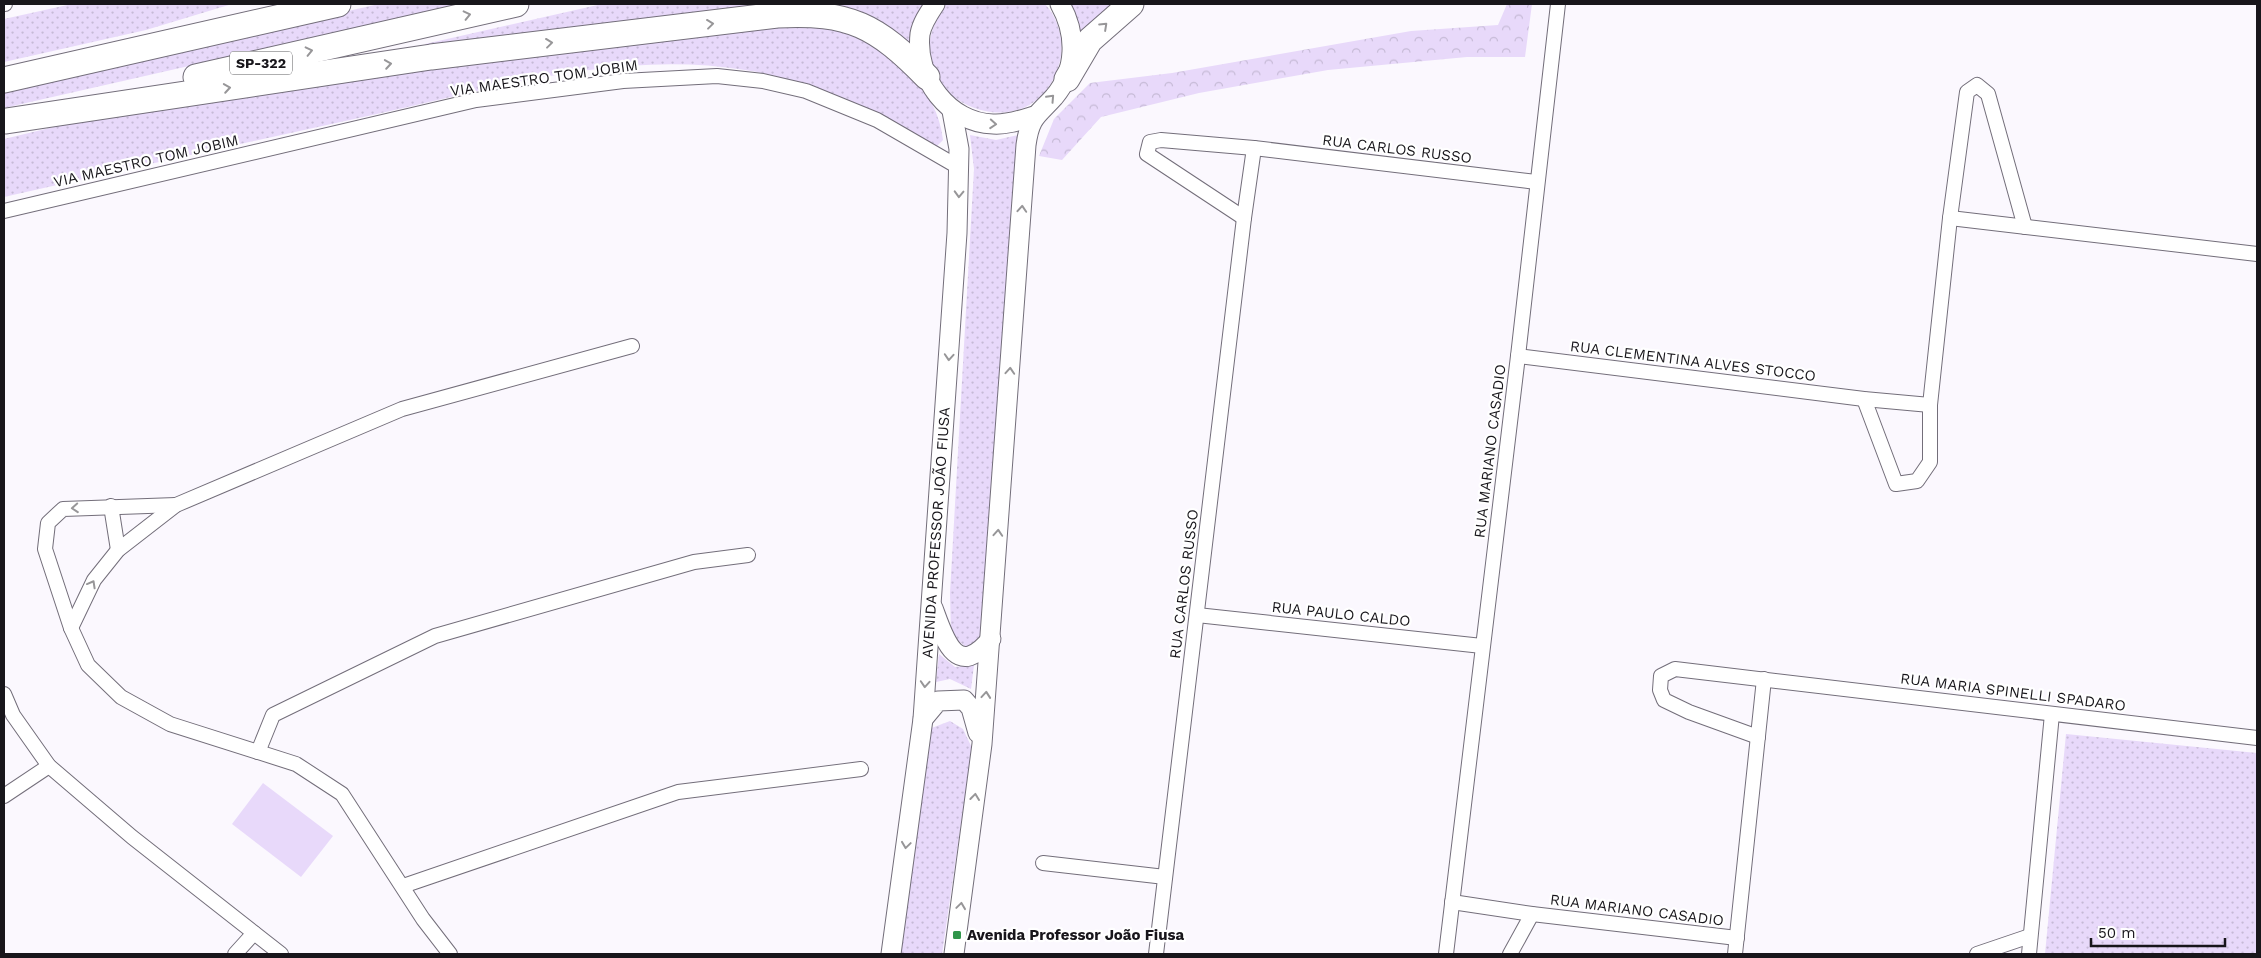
<svg xmlns="http://www.w3.org/2000/svg" width="2261" height="958" font-family="'Work Sans',sans-serif">
  <style>
    .grass { fill: url(#grass-dots) }
    .forest { fill: url(#forest-crowns) }
    .pitch { fill: #e8d9fa }
    .lines { fill: none; stroke-linecap: round; stroke-linejoin: round }
    .street-casing { stroke: #736e7a; stroke-width: 16 }
    .secondary-casing { stroke: #736e7a; stroke-width: 21 }
    .highway-casing { stroke: #736e7a; stroke-width: 27 }
    .street { stroke: #fff; stroke-width: 14 }
    .secondary { stroke: #fff; stroke-width: 19 }
    .highway { stroke: #fff; stroke-width: 25 }
    .oneway { stroke: #979698 }
    .poi-dot { fill: #30954a; stroke: #fff; stroke-width: 2 }
    .labels { text-anchor: middle; stroke-width: 4.5; stroke-linejoin: round; paint-order: stroke }
    .shield { fill: #fff; stroke: #5d5c5f; stroke-width: 1 }
    .shield-label { font-size: 14px; font-weight: bold; fill: #18161b }
    .street-label { font-size: 15px; fill: #18161b; stroke: #fff }
    .poi-label { font-size: 15px; font-weight: bold; fill: #18161b; stroke: #fff; text-anchor: start }
  </style>
  <defs>
    <pattern id="grass-dots" width="8" height="8" patternUnits="userSpaceOnUse" patternTransform="scale(1.25)"><rect width="8" height="8" fill="#e8d9fa"/><path d="M2 2h.1M6 6h.1" fill="none" stroke="#c6bad6" stroke-width="1.8" stroke-linecap="round"/></pattern>
    <pattern id="forest-crowns" width="20" height="18" patternUnits="userSpaceOnUse" patternTransform="scale(1.25)"><rect width="20" height="18" fill="#e8d9fa"/><path d="M2 6a3 3 0 1 1 6 0M12 15a3 3 0 1 1 6 0" fill="none" stroke="#c6bad6"/></pattern>
  </defs>
  <rect width="100%" height="100%" fill="#fbf8fe"/>
  <g class="grass">
    <polygon points="72,4 232,4 146,30 4,62 4,19"/>
    <polygon points="379,4 461,4 4,108 4,89"/>
    <polygon points="602,4 924,4 913,23 910,46 856,13 429,50 425,44"/>
    <path d="M946,4h99c13,14 20,37 15,57 -26,103 -181,35 -114,-57z"/>
    <polygon points="1070,4 1116,4 1081,33"/>
    <path d="M782,24c17,2 50,1 65,7 45,18 91,58 96,109l-7,7c-62,-32 -122,-67 -191,-77 -124,-20 -248,17 -368,44 -124,27 -249,55 -373,83v-58l87,-21 128,-22z"/>
    <polygon points="970,135 996,140 1018,135 983,637 966,647 951,635 950,593 974,169"/>
    <polygon points="939,654 955,667 974,665 971,689 950,679 936,682"/>
    <polygon points="950,721 963,729 972,748 942,954 900,954 929,729"/>
    <polygon points="2066,734 2257,753 2257,954 2045,954"/>
  </g>
  <polygon class="forest" points="1507,4 1532,4 1525,57 1467,57 1328,70 1199,93 1101,117 1062,160 1039,156 1054,119 1090,83 1172,73 1411,31 1498,25"/>
  <polygon class="pitch" points="263,783 333,836 301,877 232,824"/>
  <g class="lines">
    <defs>
      <g id="street">
        <polyline points="4,4 5,4"/>
        <polyline points="4,211 476,100 623,81 717,76 763,81 806,91 877,120 960,168"/>
        <polyline points="1244,218 1147,154 1150,142 1161,140 1254,148 1536,182"/>
        <polyline points="1950,218 2257,254"/>
        <polyline points="1518,356 1864,399 1930,405"/>
        <polyline points="1864,399 1896,484 1917,481 1930,462 1930,405 1950,218 1967,92 1977,85 1988,94 2025,227"/>
        <polyline points="176,505 63,509 48,523 45,549 71,628 88,665 121,697 170,724 296,764 342,794 423,919 450,954"/>
        <polyline points="111,506 118,550"/>
        <polyline points="1197,615 1482,646"/>
        <polyline points="71,628 94,580 118,550 176,505 402,409 632,346"/>
        <polyline points="4,694 13,715 49,766 132,837 281,954"/>
        <polyline points="1758,737 1689,712 1664,700 1660,690 1661,676 1675,669 2257,738"/>
        <polyline points="258,752 273,715 435,636 694,562 748,555"/>
        <polyline points="4,796 49,766"/>
        <polyline points="1043,863 1165,877"/>
        <polyline points="403,886 678,792 861,769"/>
        <polyline points="1452,902 1532,914 1737,938"/>
        <polyline points="235,954 254,933"/>
        <polyline points="1156,954 1244,218 1254,148"/>
        <polyline points="1446,954 1518,356 1558,4"/>
        <polyline points="1510,954 1532,914"/>
        <polyline points="1735,954 1764,679"/>
        <polyline points="1977,954 2030,936"/>
        <polyline points="2029,954 2052,714"/>
      </g>
      <g id="secondary">
        <path d="M935,4c-6,9 -13,19 -15,30 -5,44 29,89 73,90 14,1 28,-4 41,-8"/>
        <path d="M933,608c11,30 23,73 58,31"/>
        <polyline points="923,719 938,701 964,700 971,708 978,733"/>
        <path id="s1" d="M891,954l32,-235 34,-486 2,-84 -7,-38"/>
        <path d="M954,954l28,-210 44,-599c4,-29 11,-29 28,-48 23,-27 23,-63 6,-93"/>
      </g>
      <g id="highway">
        <polyline points="196,77 516,4"/>
        <polyline points="1067,79 1090,40 1131,4"/>
        <polyline points="4,80 338,4"/>
        <path d="M6,121l425,-64 346,-42c73,-4 100,11 150,62"/>
      </g>
    </defs>
    <use href="#street" class="street-casing"/>
    <use href="#secondary" class="secondary-casing"/>
    <use href="#highway" class="highway-casing"/>
    <use href="#street" class="street"/>
    <use href="#secondary" class="secondary"/>
    <use href="#highway" class="highway"/>
  </g>
  <defs><path id="oneway-chevron" d="M-2-3.5L2.5 0L-2 3.5" fill="none" stroke-width="1.6" stroke-linecap="round" stroke-linejoin="round" transform="scale(1.25)"/></defs>
  <g class="oneway">
    <use href="#oneway-chevron" transform="translate(467 15) rotate(-13)"/>
    <use href="#oneway-chevron" transform="translate(710 24) rotate(-7)"/>
    <use href="#oneway-chevron" transform="translate(1104 26) rotate(-43)"/>
    <use href="#oneway-chevron" transform="translate(549 43) rotate(-7)"/>
    <use href="#oneway-chevron" transform="translate(309 51) rotate(-13)"/>
    <use href="#oneway-chevron" transform="translate(388 64) rotate(-9)"/>
    <use href="#oneway-chevron" transform="translate(227 88) rotate(-9)"/>
    <use href="#oneway-chevron" transform="translate(1051 98) rotate(-47)"/>
    <use href="#oneway-chevron" transform="translate(993 124) rotate(4)"/>
    <use href="#oneway-chevron" transform="translate(959 194) rotate(92)"/>
    <use href="#oneway-chevron" transform="translate(1022 209) rotate(-86)"/>
    <use href="#oneway-chevron" transform="translate(949 357) rotate(94)"/>
    <use href="#oneway-chevron" transform="translate(1010 371) rotate(-86)"/>
    <use href="#oneway-chevron" transform="translate(75 508) rotate(176)"/>
    <use href="#oneway-chevron" transform="translate(998 533) rotate(-86)"/>
    <use href="#oneway-chevron" transform="translate(92 584) rotate(-61)"/>
    <use href="#oneway-chevron" transform="translate(925 684) rotate(94)"/>
    <use href="#oneway-chevron" transform="translate(986 695) rotate(-85)"/>
    <use href="#oneway-chevron" transform="translate(975 797) rotate(-83)"/>
    <use href="#oneway-chevron" transform="translate(906 845) rotate(98)"/>
    <use href="#oneway-chevron" transform="translate(961 906) rotate(-82)"/>
  </g>
  <rect class="poi-dot" x="952" y="930" width="10" height="10" rx="2.5"/>
  <g class="labels">
    <rect class="shield" x="230" y="51.5" width="62" height="23" rx="4"/>
    <g class="shield-label">
      <text x="261" y="68">SP-322</text>
    </g>
    <g class="street-label">
      <text transform="translate(544 78) rotate(-8)" y="5">VIA MAESTRO TOM JOBIM</text>
      <text transform="translate(1397 149) rotate(7)" y="5">RUA CARLOS RUSSO</text>
      <text transform="translate(146 161) rotate(-13)" y="5">VIA MAESTRO TOM JOBIM</text>
      <text transform="translate(1693 361) rotate(7)" y="5">RUA CLEMENTINA ALVES STOCCO</text>
      <text transform="translate(1490 451) rotate(-83)" y="5">RUA MARIANO CASADIO</text>
      <text dy="5" stroke="none"><textPath href="#s1" startOffset="424">AVENIDA PROFESSOR JOÃO FIUSA</textPath></text>
      <text transform="translate(1184 584) rotate(-83)" y="5">RUA CARLOS RUSSO</text>
      <text transform="translate(1341 614) rotate(6)" y="5">RUA PAULO CALDO</text>
      <text transform="translate(2013 692) rotate(7)" y="5">RUA MARIA SPINELLI SPADARO</text>
      <text transform="translate(1637 910) rotate(7)" y="5">RUA MARIANO CASADIO</text>
    </g>
    <g class="poi-label">
      <text x="967" y="940">Avenida Professor João Fiusa</text>
    </g>
  </g>
  <rect width="2261" height="958" fill="none" stroke="#18161b" stroke-width="10"/>
  <path d="M2091 938v8h134v-8" fill="none" stroke="#18161b" stroke-width="2.5"/>
  <text x="2098" y="938" font-size="15" fill="#18161b" stroke="#ffffff" stroke-width="4" paint-order="stroke">50 m</text>
</svg>
